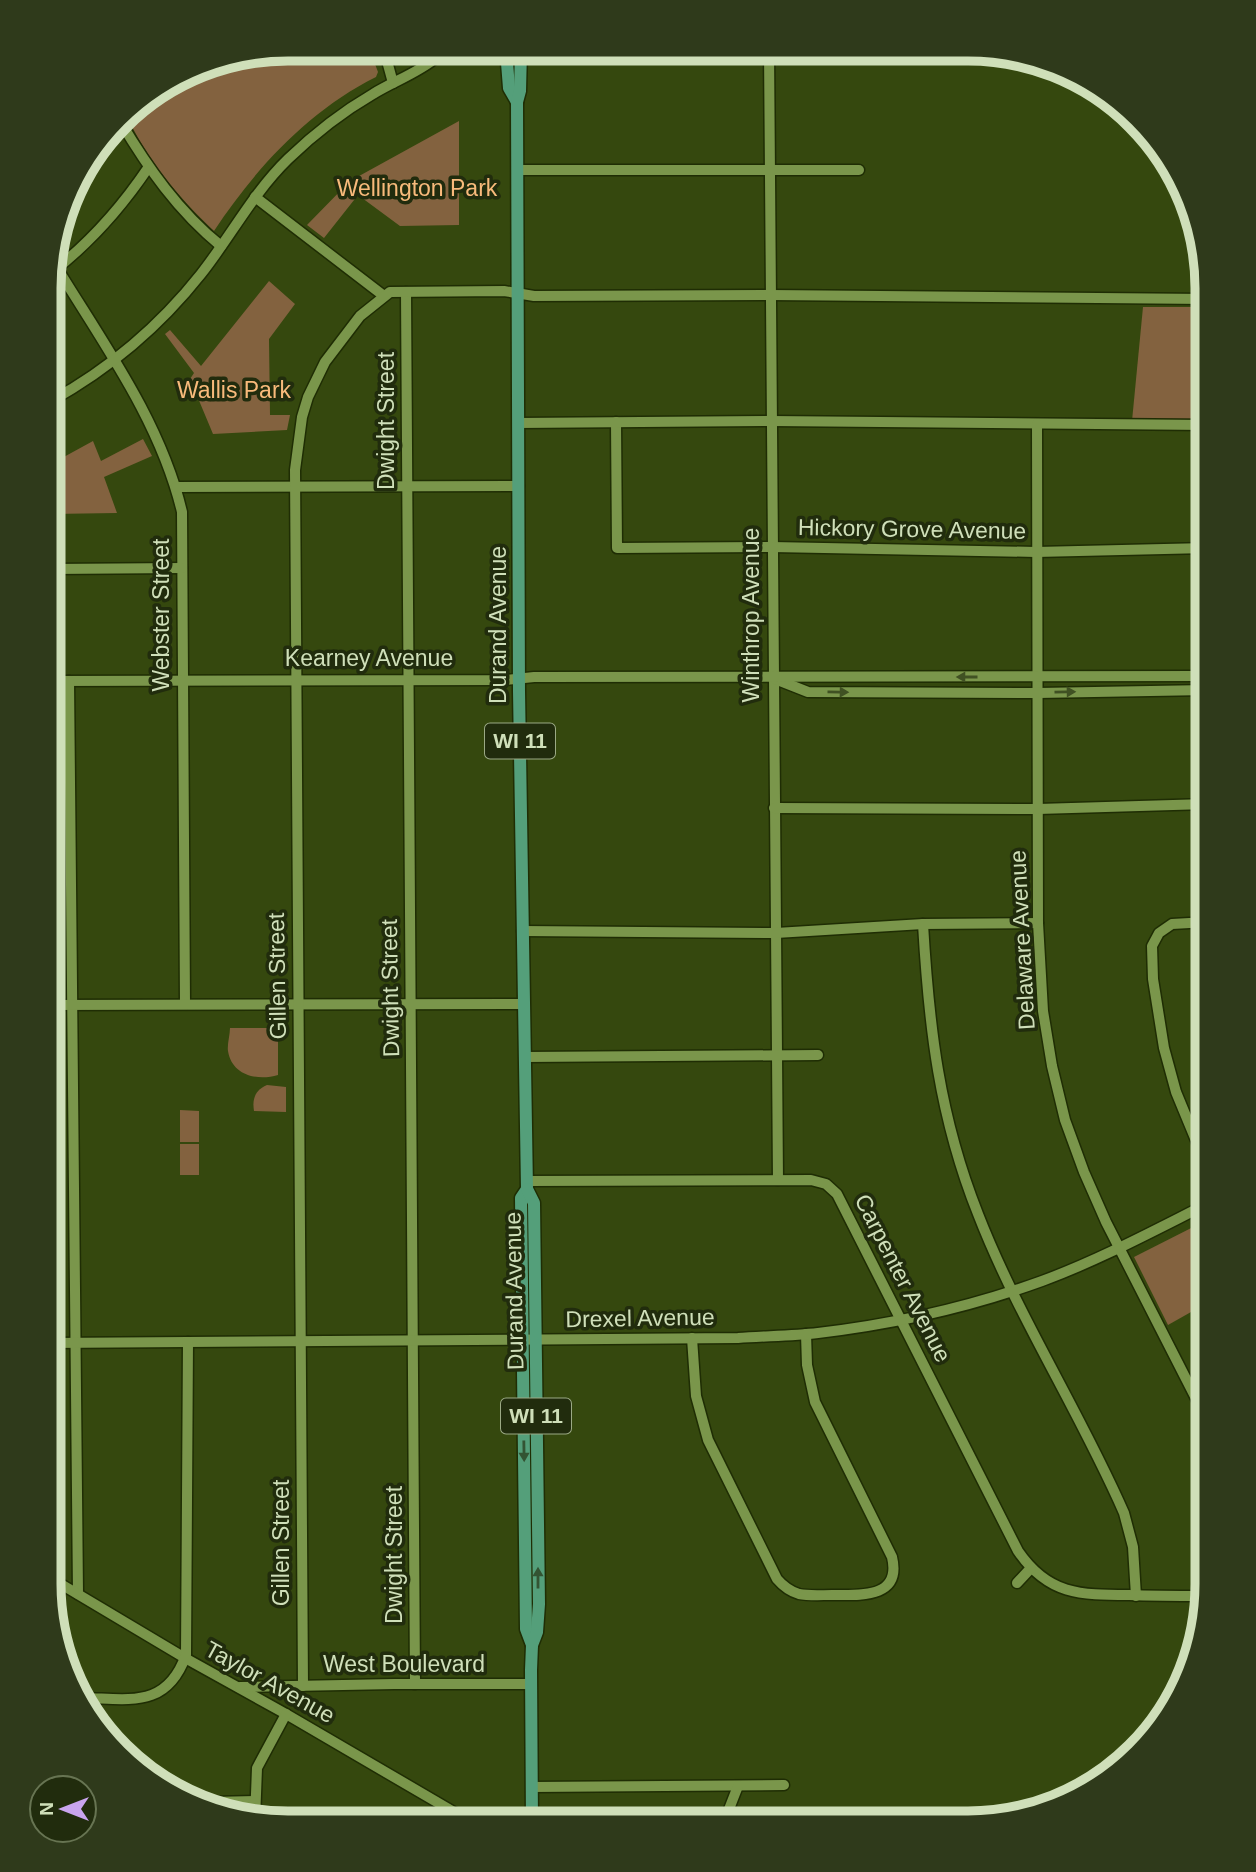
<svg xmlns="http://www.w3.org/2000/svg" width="1256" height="1872" font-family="Helvetica,sans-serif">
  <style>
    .green { fill: #83623f }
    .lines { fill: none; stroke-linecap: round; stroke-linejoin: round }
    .minor-casing { stroke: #1f2d04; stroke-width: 13 }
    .major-casing { stroke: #1f2d04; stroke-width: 15 }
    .minor { stroke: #7a964b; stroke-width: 10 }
    .major { stroke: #549f7a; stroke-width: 12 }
    .oneway { fill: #405123 }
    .oneway2 { fill: #335433 }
    .labels { text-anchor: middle; stroke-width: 7; stroke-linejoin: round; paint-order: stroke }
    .shield { fill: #212c0d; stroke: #9ba985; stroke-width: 2 }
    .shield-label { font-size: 21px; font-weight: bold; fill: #cfdfb9 }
    .park-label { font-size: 23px; fill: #f8ba7b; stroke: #212c0d }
    .street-label { font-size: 23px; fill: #cfdfb9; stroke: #212c0d }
    .rim { fill: none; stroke: #cfdfb9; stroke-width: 9 }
  </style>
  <rect width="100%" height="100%" fill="#35480e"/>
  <g class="green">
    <path d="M288,49h11l72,13 4,2 3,8 -2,5c-68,34 -121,92 -162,154 -36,-34 -68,-72 -88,-117l5,-6 80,-46z"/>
    <polygon points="459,121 459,225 400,226 358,195 324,238 307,225 350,181"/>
    <polygon points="269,281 295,304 269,339 270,415 290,415 287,430 213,434 190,379 194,373 165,334 170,330 201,366"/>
    <polygon points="1143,307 1207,307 1207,421 1132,421"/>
    <polygon points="143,439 152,456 104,477 117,513 51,514 51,464 93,441 101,461"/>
    <path d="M230,1028h43l5,5v42c-20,6 -46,1 -50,-24 -1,-6 2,-16 2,-23z"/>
    <path d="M267,1085l19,2v25l-32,-1c-2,-12 1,-21 13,-26z"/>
    <polygon points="180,1110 199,1111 199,1142 180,1142"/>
    <rect x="180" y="1144" width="19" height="31"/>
    <polygon points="1207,1220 1207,1303 1168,1325 1134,1257"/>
  </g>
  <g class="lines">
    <defs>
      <g id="minor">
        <polyline points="376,49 417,52 437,57 478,50"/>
        <polyline points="384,50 393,83"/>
        <polyline points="769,50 778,1180"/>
        <path d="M120,121c28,47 58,90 101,125"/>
        <polyline points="517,170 859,170"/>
        <polyline points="255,197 384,296"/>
        <path d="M51,258c49,81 109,161 131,254l3,492"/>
        <path d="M51,273c39,-30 70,-65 97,-105"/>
        <polyline points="406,292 415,1684"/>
        <path d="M51,401c58,-32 108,-74 150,-127 30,-38 52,-81 87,-115 26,-25 54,-47 85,-65 21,-13 45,-21 64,-37"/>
        <polyline points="616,422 617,548 772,547 1036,552 1207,548"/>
        <polyline points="518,423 771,421 1207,425"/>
        <polyline points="1037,424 1038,923 1043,1011 1052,1066 1065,1120 1084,1172 1106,1222 1207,1420"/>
        <polyline points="176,487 519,486"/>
        <polyline points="51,569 182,568"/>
        <polyline points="775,679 808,692 1038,693 1207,690"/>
        <polyline points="50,681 506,680 534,677 1207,676"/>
        <polyline points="69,681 78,1594"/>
        <polyline points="774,808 1038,809 1207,804"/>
        <path d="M923,924c6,103 16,192 55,290 40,103 102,198 146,299l9,34 3,49"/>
        <polyline points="522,931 776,933 923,924 1038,923"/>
        <polyline points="50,1005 523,1004"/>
        <polyline points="525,1057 818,1055"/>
        <polyline points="1207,1167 1176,1092 1164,1048 1153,979 1152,946 1159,933 1172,924 1207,922"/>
        <path d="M527,1181l284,-1 15,4 11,10 181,357c30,44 62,44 111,44 26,1 52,1 77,1"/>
        <path d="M692,1338l4,58 12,44 69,139c6,7 12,12 22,15 10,2 22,1 33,1 27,0 70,4 60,-38l-77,-155 -8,-37 -1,-31"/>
        <path d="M49,1343l689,-5c27,-2 54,-2 80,-5 77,-9 152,-26 224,-52 57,-21 111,-50 165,-77"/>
        <polyline points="49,1577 185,1658 286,1714 471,1822"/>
        <polyline points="1017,1583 1031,1568"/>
        <polyline points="303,1686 295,470 302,417 308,397 325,362 360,316 390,292 504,291 534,296 770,295 1207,299"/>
        <polyline points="240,1687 394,1684 530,1684"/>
        <path d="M85,1698c46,1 82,10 101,-43l2,-313"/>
        <polyline points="532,1787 784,1785"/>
        <polyline points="211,1802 255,1801"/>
        <polyline points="255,1820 257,1768 286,1714"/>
        <polyline points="724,1822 738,1786"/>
      </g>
      <g id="major">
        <polyline points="506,50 509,88 517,102"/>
        <polyline points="521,50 520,91 517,102 519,691 527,1189 521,1198 526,1629 532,1645"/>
        <polyline points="527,1189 534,1203 539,1604 537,1632 532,1645 531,1670 532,1822"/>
      </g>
    </defs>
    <use href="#minor" class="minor-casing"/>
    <use href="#major" class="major-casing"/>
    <use href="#minor" class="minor"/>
    <use href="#major" class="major"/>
  </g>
  <defs><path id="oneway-solid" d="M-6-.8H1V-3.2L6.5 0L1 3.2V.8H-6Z" transform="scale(1.75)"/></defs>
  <g class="oneway">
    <use href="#oneway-solid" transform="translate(967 677) rotate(180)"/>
    <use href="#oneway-solid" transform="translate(838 692) rotate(1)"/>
    <use href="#oneway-solid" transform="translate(1065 692) rotate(-1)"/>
  </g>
  <g class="oneway2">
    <use href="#oneway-solid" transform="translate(524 1451) rotate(89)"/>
    <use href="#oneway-solid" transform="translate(538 1578) rotate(-90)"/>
  </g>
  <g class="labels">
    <g class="shield">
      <rect x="485" y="723.5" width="70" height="35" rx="5"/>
      <rect x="501" y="1398.5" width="70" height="35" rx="5"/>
    </g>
    <g class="shield-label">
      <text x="520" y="748">WI 11</text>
      <text x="536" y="1423">WI 11</text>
    </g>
    <g class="park-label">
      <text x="417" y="196">Wellington Park</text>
      <text x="234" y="398">Wallis Park</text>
    </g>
    <g class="street-label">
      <text transform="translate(386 421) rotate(-90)" y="8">Dwight Street</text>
      <text transform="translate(912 529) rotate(1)" y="8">Hickory Grove Avenue</text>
      <text transform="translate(161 615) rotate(-90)" y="8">Webster Street</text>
      <text transform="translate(751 615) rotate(-90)" y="8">Winthrop Avenue</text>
      <text transform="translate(498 625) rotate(-90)" y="8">Durand Avenue</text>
      <text x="369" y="666">Kearney Avenue</text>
      <text transform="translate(1022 940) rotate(-93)" y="8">Delaware Avenue</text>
      <text transform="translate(277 976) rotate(-91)" y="8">Gillen Street</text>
      <text transform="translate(390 988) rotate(-91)" y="8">Dwight Street</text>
      <text transform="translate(903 1278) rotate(63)" y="8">Carpenter Avenue</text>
      <text transform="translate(514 1291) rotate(-91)" y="8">Durand Avenue</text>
      <text transform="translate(640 1318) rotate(-1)" y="8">Drexel Avenue</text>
      <text transform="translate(281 1543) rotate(-90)" y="8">Gillen Street</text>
      <text transform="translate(394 1555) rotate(-90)" y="8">Dwight Street</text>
      <text x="404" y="1672">West Boulevard</text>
      <text transform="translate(270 1682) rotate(29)" y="8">Taylor Avenue</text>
    </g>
  </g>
  <path d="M0 0H1256V1872H0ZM288 61H968A227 227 0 0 1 1195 288V1584A227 227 0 0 1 968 1811H288A227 227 0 0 1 61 1584V288A227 227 0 0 1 288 61Z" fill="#2f3a1b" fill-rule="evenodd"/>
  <path class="rim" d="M288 61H968A227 227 0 0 1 1195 288V1584A227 227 0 0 1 968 1811H288A227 227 0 0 1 61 1584V288A227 227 0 0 1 288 61Z"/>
  <g transform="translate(63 1809) rotate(270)"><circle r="33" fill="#212c0d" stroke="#677452" stroke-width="2"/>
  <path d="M0-5L12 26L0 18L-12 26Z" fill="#c9a5ee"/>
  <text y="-10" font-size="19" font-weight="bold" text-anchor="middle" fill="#cfdfb9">N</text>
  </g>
</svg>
